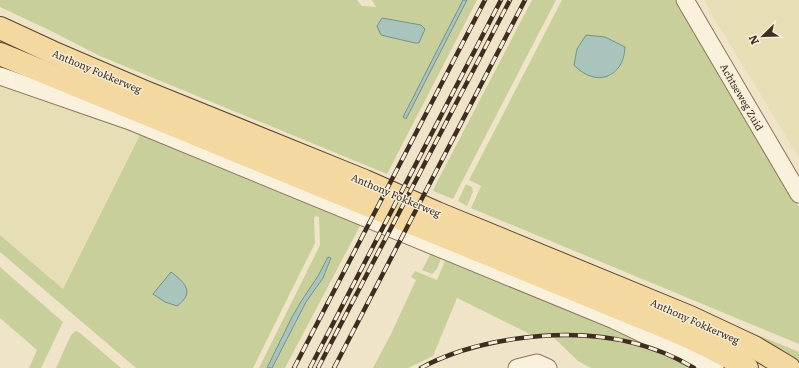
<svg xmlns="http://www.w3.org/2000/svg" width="799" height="368" font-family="Literata,serif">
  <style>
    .farmland { fill: #e6deb5 }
    .green { fill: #c9cf9b; fill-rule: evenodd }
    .water { fill: #a9c4bc; stroke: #6f938a }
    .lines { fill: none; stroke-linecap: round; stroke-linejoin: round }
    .minor-casing { stroke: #8d765c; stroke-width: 19 }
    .major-casing { stroke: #5b4430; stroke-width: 24 }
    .minor { stroke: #faf1dc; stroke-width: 17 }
    .major { stroke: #f3d9a0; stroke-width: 22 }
    .rail-casing { stroke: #3d2e20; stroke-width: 4.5 }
    .rail { stroke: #f7eed8; stroke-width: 3; stroke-dasharray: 9; stroke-linecap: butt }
    .labels { text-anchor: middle; stroke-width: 3; stroke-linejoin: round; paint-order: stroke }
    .street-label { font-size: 10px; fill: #3d2e20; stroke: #f7eed8 }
  </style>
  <rect width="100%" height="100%" fill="#f0e4c8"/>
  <g class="farmland">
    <polygon points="704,0 799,0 799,158 711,13"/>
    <polygon points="0,83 142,131 63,289 0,235"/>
  </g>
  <g class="green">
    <path d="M0,0h357l5,6 14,1 -4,-7h105l-90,174 -287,-118 -53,-27 -47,-22zM382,18l39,7 -6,18 -10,-3z"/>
    <polygon points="532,0 556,0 453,199 433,191 436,184"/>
    <path d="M562,0h116l57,103 64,104v137l-328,-136 10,-22 -12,-6zM605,37l20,10c-1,15 -4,20 -16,30z"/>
    <polygon points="142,131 362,222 285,368 272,368 306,302 323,278 331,258 328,257 318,276 302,300 292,317 267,368 259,368 320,245 319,217 315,216 314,219 315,243 253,368 136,368 0,252 0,235 63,289"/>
    <polygon points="466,184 472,187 473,192 467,206 458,201"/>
    <polygon points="431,253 442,256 437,269 432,274 422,270"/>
    <polygon points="446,258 708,368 591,368 578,361 551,335 534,336 457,298 433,356 408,368 373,368 391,334 416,280 411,277 415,271 437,280"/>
    <polygon points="0,267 63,322 41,368 29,368 37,350 0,318"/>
    <polygon points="711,316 799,352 799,367"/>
    <polygon points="76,331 80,333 121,368 56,368 71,335"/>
  </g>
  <g class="water">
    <polygon points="463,0 467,0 406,119 403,117"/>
    <polygon points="382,18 421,25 425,29 419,43 415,43 381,35 377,26"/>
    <path d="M586,35l19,2 20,10c-1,31 -30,41 -51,18l3,-16z"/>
    <polygon points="328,257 331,258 323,278 306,302 272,368 267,368 292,317 302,300 318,276"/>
    <path d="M171,272c13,10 25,20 6,34l-12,-4 -12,-8z"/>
  </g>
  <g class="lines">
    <defs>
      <g id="minor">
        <polyline points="685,0 799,194"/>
        <polyline points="0,76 130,121 614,320 715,368"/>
        <polyline points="517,368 537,363 548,368"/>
      </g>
      <g id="major">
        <polyline points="0,28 52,52 143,91 365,181 437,213 690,317 754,347 789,368"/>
        <path d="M0,54l633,260c39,16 78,31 114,54"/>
      </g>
    </defs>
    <use href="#minor" class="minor-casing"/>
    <use href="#major" class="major-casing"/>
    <use href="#minor" class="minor"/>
    <use href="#major" class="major"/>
    <defs>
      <g id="rail">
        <polyline points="294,368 485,0"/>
        <polyline points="310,368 501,0"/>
        <polyline points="318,368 510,0"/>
        <polyline points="334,368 525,0"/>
        <path d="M421,368c29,-16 60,-24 93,-29 62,-9 125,-4 180,29"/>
      </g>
    </defs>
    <use href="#rail" class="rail-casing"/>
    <use href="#rail" class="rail"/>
  </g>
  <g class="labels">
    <g class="street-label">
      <text transform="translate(97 71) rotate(23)" y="4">Anthony Fokkerweg</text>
      <text transform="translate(742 97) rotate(60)" y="4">Achtseweg Zuid</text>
      <text transform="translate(396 195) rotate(23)" y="4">Anthony Fokkerweg</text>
      <text transform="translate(695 321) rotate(24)" y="4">Anthony Fokkerweg</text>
    </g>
  </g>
  <g transform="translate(763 36) rotate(247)" stroke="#f7eed8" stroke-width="3" paint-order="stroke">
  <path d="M0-3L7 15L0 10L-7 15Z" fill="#3d2e20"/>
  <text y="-6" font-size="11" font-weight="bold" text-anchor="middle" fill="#3d2e20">N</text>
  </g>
</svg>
